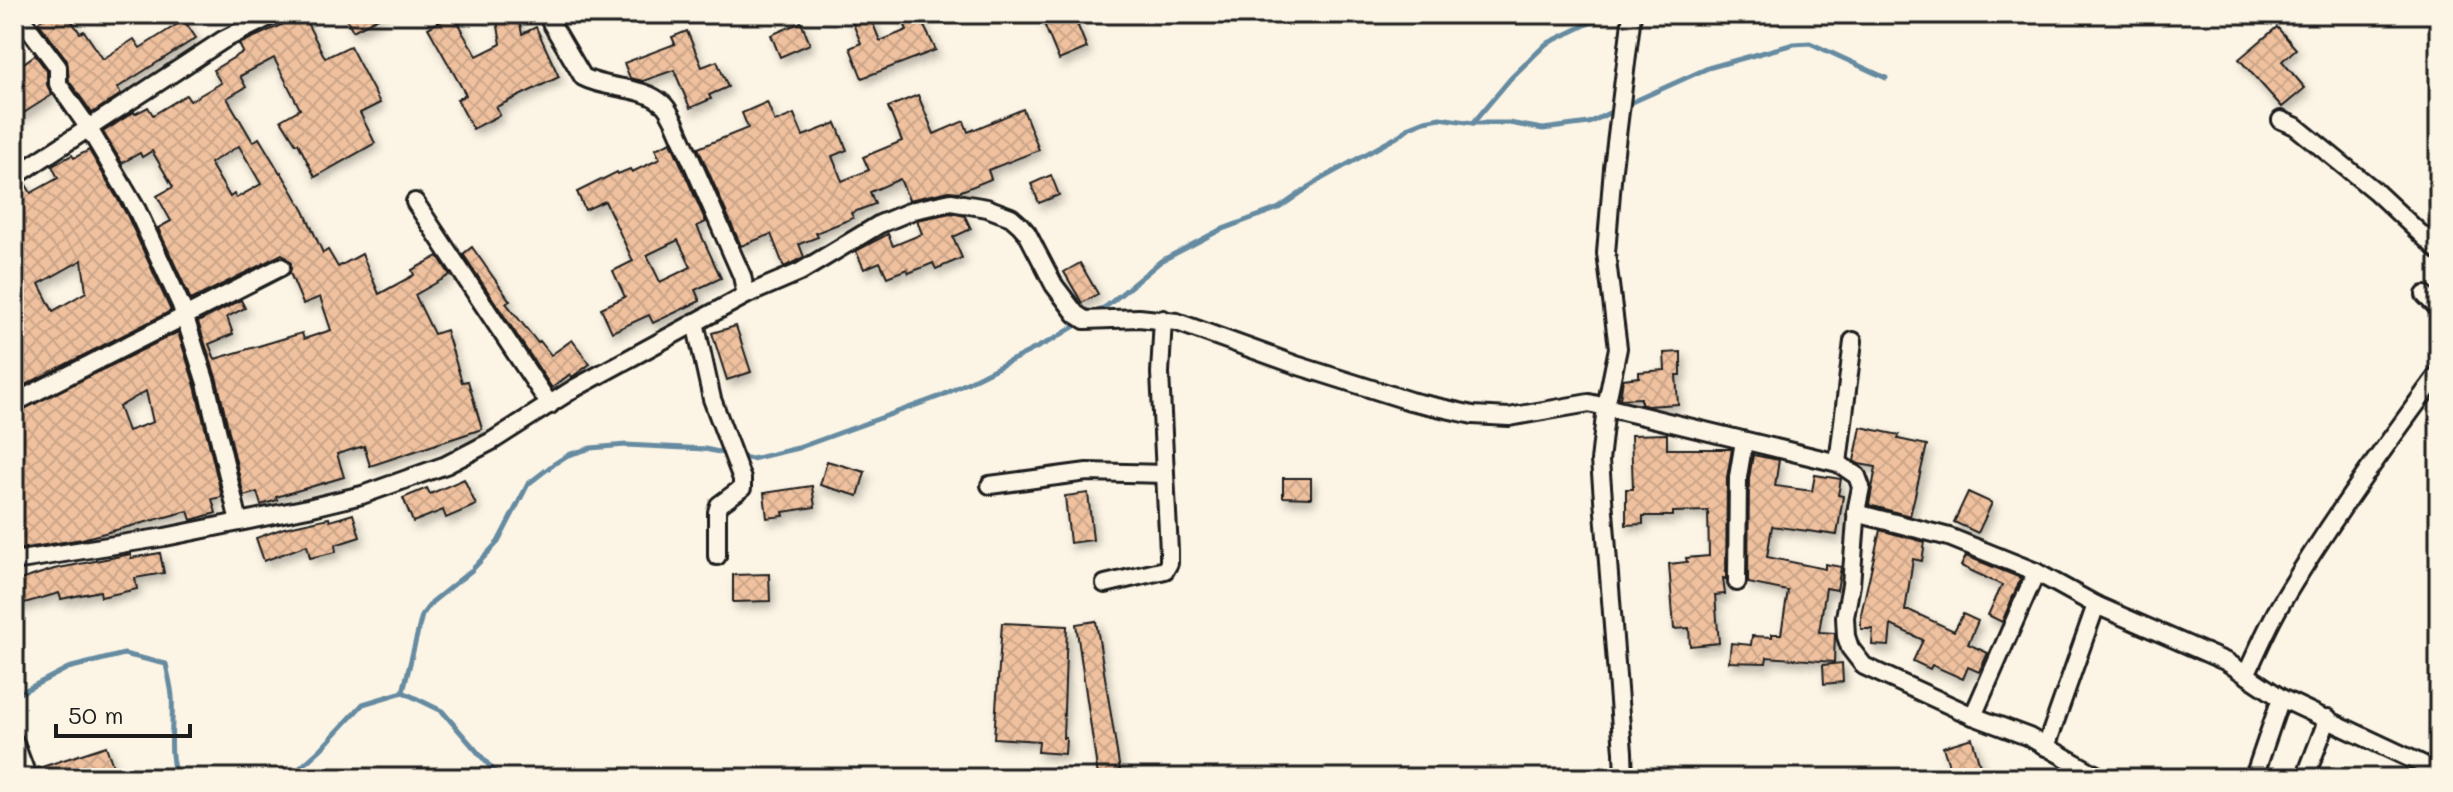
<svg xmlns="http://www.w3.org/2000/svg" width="2453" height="792" font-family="Mali,sans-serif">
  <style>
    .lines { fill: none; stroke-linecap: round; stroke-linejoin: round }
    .stream { stroke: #668ba1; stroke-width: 5 }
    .building { fill: url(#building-cross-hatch); stroke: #1c1c1c; stroke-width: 2; fill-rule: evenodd; filter: url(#shadow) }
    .minor-casing { stroke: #1c1c1c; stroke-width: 22 }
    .minor { stroke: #fcf5e5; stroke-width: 16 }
  </style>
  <defs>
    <pattern id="building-cross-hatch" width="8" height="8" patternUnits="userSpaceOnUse" patternTransform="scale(2)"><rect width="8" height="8" fill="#efc19f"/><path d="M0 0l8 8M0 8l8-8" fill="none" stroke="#cca588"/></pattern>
    <filter id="shadow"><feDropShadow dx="3.5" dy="5.5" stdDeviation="4" flood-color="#0004"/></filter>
  </defs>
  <rect width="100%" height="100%" fill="#fcf5e5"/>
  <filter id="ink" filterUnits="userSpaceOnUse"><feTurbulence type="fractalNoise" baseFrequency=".0125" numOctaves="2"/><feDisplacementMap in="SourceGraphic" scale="16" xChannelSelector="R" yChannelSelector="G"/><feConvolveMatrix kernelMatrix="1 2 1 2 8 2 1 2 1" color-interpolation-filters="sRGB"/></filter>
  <g filter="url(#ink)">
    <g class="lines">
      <g class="stream">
        <polyline points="1626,105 1708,68 1794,44 1810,43 1886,78"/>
        <polyline points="1473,123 1511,78 1546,44 1608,14"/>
        <polyline points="1094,314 1108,305 1161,261 1220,230 1279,208 1319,180 1397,137 1410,127 1425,121 1440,118 1473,123 1509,123 1543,129 1589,123 1617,109"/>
        <polyline points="738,456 752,459 798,448 941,396 1054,339 1083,321"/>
        <polyline points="403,692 422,615 432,602 472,570 498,542 528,484 554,464 568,455 591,448 626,445 705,449 728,454"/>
        <path d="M14,696l54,-28 56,-14 42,10c2,11 5,21 6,32 2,26 -5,57 5,82"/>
        <polyline points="289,778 321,749 363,704 403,692 442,711 500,778"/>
      </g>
    </g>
    <g class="building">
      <polygon points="49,14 67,14 80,33 84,31 103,59 134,39 140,48 184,20 196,38 117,88 121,94 92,113 69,81 67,60 38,22"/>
      <polygon points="344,14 386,14 353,31"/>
      <polygon points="454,14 463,31 462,32 477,56 501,44 496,14 518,14 522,34 536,27 559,77 496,107 500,115 473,129 457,99 466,95 428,28"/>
      <polygon points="849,14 869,14 880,41 907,30 900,14 918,14 936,50 862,78 850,48 861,43"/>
      <polygon points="1040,14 1073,14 1087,48 1059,60"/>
      <path d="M303,15l22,43 25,-12 30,57 -20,10 15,30 -60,34 -17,-34 -2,1 -15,-24 19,-11 -26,-51 -34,18 6,11 -19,11 26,44 6,-4 21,35 1,-1 23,39 19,42 5,-3 10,17 24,-13 17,40 35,-19 -2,-5 26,-14 12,19 -35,20 19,39 12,-4 16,52 6,-1 14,48 -112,37 -6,-20 -27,8 7,23 -68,20 1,3 -16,5 -4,-13 -13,4 -27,-116 -19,-58 43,-22 4,8 -18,9 6,17 -24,10 6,15 87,-26 2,6 27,-9 -11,-33 -17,7 -13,-31 1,-10 -9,-9 -91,46 -33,-72 13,-7 -14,-25 16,-9 -21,-36 -10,6 -2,-4 -18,10 -19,-31 31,-20 1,2 13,-7 5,8 33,-20 4,6 31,-18 -8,-13 30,-18 -4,-8zM239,146l22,38 -25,14 -2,-4 -4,3 -20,-34z"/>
      <polygon points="801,22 810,44 780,57 771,35"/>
      <polygon points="2277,27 2296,49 2282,61 2305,88 2282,107 2239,59"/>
      <polygon points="687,31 702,67 717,61 728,87 709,95 711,99 690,108 674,70 643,81 630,78 624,63 675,44 672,37"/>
      <polygon points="35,55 47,71 47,85 52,95 14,119 14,70"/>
      <polygon points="918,95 934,134 964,121 968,132 1023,109 1039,150 988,170 991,179 959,192 949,191 909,200 900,179 870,192 875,204 851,213 853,218 816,233 818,237 799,244 804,257 784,267 771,234 741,246 698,148 748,128 742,113 767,102 775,122 794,114 803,136 836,123 847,150 832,156 842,181 869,170 863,157 902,141 888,107"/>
      <path d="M671,142l35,80 -9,4 24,52 -26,12 5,11 -47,22 -4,-8 -37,17 -11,-24 24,-11 -12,-26 20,-10 -28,-60 -20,9 -8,-18 40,-20 1,2 12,-5 2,3 28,-13 -5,-10zM678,240l13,27 -31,15 -13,-27z"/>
      <path d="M89,150l38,65 44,96 -150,76 -7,-13v-186l11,-5 6,10 27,-15 -6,-12 20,-11 2,3zM82,260l4,32 -33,19 -14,-27z"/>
      <polygon points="1051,175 1059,195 1039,203 1031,184"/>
      <polygon points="951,213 965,216 971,229 953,237 962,258 936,269 933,263 909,273 907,269 887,277 880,262 864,269 856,251 888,234 893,246 922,234 917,220"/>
      <polygon points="472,247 510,301 506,303 538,343 540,341 551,355 572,340 590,364 572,377 570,374 552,388 463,254"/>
      <polygon points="1080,263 1098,294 1082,303 1064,272"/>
      <polygon points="736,326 751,372 727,380 712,333"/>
      <path d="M178,332l17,54 27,111 -10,2 4,14 -25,7 -3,-9 -106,28 -68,11v-136zM146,391l7,31 -25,9 -9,-24z"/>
      <polygon points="1681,352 1681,375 1676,375 1678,404 1647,406 1641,404 1641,398 1620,399 1623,379 1639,377 1639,372 1665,370 1664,353"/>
      <polygon points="1861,427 1899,435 1898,439 1927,445 1910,516 1869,505 1876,467 1859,464 1854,461"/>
      <polygon points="1667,434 1667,449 1732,449 1727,477 1726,579 1723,578 1725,594 1715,595 1719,643 1690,646 1689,628 1674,629 1669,564 1687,562 1686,558 1709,556 1708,511 1673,512 1673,516 1643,516 1643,524 1626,525 1626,489 1633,489 1631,435"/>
      <polygon points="1753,455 1779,460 1775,486 1812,491 1815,475 1841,479 1838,495 1843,496 1837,535 1772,526 1767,557 1825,569 1825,564 1841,567 1837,590 1826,588 1819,632 1835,633 1834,662 1767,657 1766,663 1729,662 1731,643 1751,645 1752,636 1772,637 1772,634 1781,634 1788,591 1748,583 1749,478"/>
      <polygon points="827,461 865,472 858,496 820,485"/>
      <polygon points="1283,478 1311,478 1311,498 1283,497"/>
      <polygon points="464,479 476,505 446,518 443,510 413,522 403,498 427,488 430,494"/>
      <polygon points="812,486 815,507 783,512 784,516 767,518 764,493"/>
      <polygon points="1968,492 1992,503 1978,533 1954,522"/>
      <polygon points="1088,493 1093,540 1070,543 1065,496"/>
      <polygon points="353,514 360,537 335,545 336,552 310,558 307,545 264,561 256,538 284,528 329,518 330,521"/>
      <polygon points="1880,530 1925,542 1922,561 1913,559 1905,611 1911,611 1954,631 1963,614 1978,621 1968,644 1988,653 1979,672 1968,667 1963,679 1932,665 1930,669 1913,661 1923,640 1891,625 1889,646 1872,645 1873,629 1861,629 1861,614"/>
      <polygon points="160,553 164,573 135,578 137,589 101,597 100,591 61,599 59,593 14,606 14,582 54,569 131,554 131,558"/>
      <polygon points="1966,556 2021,578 2002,622 1988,615 2002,585 1961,566"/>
      <polygon points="769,574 770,601 733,602 733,575"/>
      <polygon points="1096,621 1120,771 1098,776 1076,624"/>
      <polygon points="1002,623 1067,626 1063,738 1066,738 1065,754 1038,752 1039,741 994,738"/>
      <polygon points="1842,663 1843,682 1824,684 1823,665"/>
      <polygon points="1972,738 1981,769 1953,778 1943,747"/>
      <polygon points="106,746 114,769 86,778 75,778 72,771 55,778 39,778 36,769"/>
    </g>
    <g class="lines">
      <defs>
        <g id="minor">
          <polyline points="18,14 58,67 58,84 88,127 137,210 181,305 206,383 239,522"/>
          <path d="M546,14l37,63c24,13 59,8 80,27 5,4 8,12 11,17l68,155 4,19"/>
          <polyline points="2281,120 2295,126 2375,191 2439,251"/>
          <polyline points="14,177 223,40 275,14"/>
          <polyline points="415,202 550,405"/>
          <polyline points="2425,295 2439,309"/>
          <polyline points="695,322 712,399 742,479 742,488 719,505 717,512 717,556"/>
          <polyline points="14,403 281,267"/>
          <polyline points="1838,463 1853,341"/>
          <polyline points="990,485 1087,472 1165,474 1160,373 1163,319"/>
          <polyline points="1856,513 1949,537 2036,572 2096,605"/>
          <polyline points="14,561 165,537 308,508 362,495 446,465 492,441 575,388 746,295 800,272 880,224 914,210 951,202 987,208 1011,217 1020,225 1027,233 1054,285 1076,314 1085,320 1139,318 1177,322 1299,366 1410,401 1473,415 1509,417 1589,403 1838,463 1857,476 1861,487 1857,507 1851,585 1845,617 1846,636 1850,648 1864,666 1973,716 2029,737 2102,778"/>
          <polyline points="1737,582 1738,477 1744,441"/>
          <polyline points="1105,584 1165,570 1169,563 1169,551 1165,474"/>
          <path d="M2247,673c10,-22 20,-45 32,-66 48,-81 104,-158 160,-234"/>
          <polyline points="1973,716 2036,572"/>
          <polyline points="14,741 28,778"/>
          <polyline points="2046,747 2096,605 2227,662 2281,698 2439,772"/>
          <polyline points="1624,778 1623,752 1600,461 1606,407 1618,348 1606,253 1613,168 1632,14"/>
          <polyline points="2256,778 2256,771 2281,698"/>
          <polyline points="2305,778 2328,718"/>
        </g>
      </defs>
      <use href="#minor" class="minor-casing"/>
      <use href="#minor" class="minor"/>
    </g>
  </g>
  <rect width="2453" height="792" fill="none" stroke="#fcf5e5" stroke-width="48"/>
  <rect x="24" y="24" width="2405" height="744" fill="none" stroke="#1c1c1c" stroke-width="3" filter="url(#ink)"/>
  <path d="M56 724v12h134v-12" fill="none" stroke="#1c1c1c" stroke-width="4"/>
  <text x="68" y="724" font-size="24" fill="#1c1c1c" stroke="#fcf5e5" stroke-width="6" paint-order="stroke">50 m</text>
</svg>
